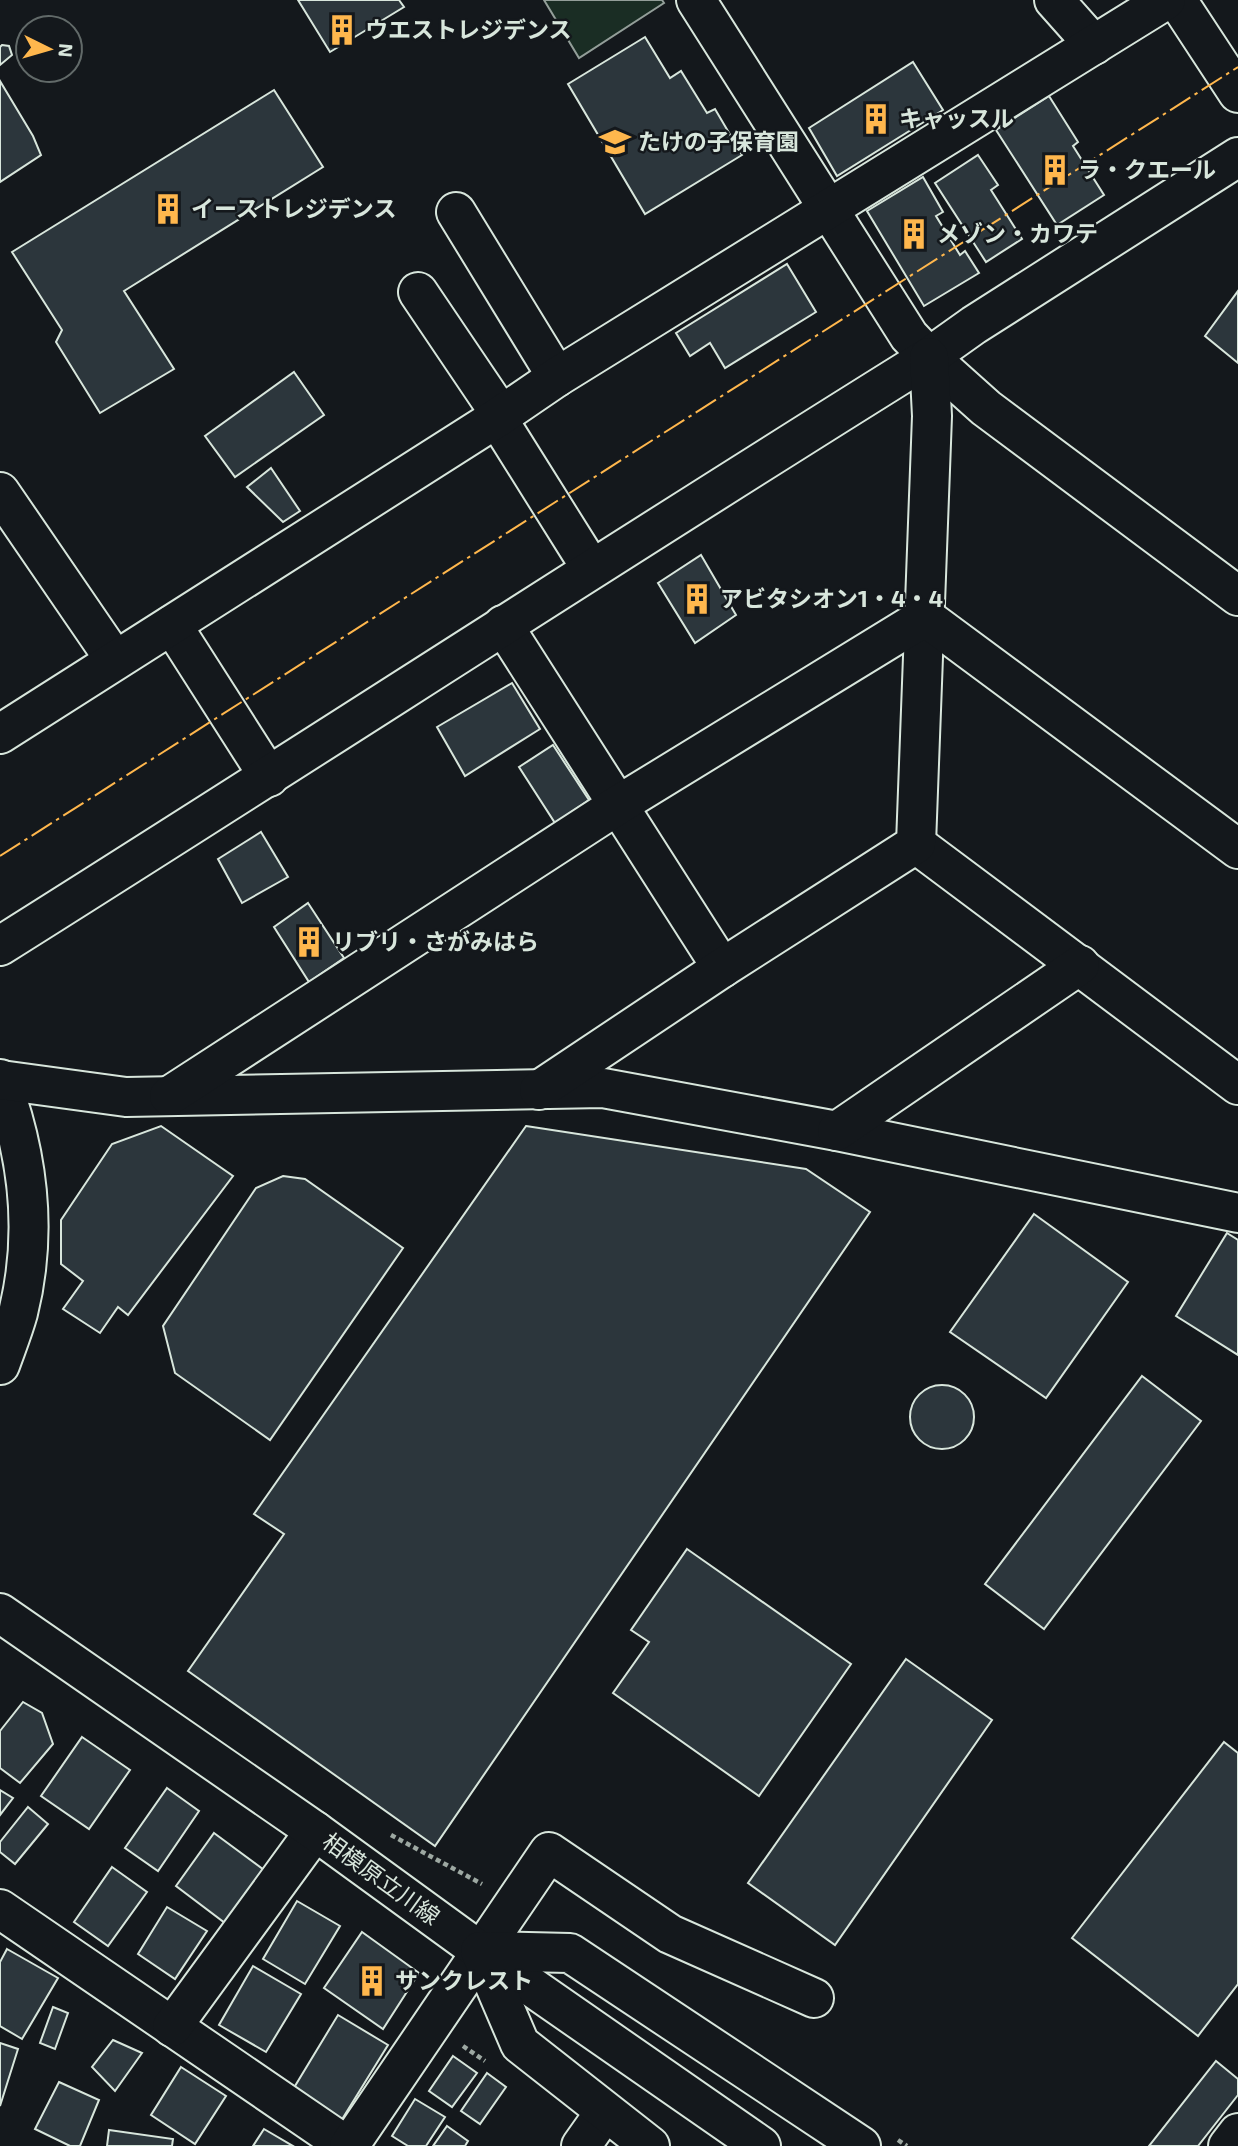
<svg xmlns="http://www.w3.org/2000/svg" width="1238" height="2146" font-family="'Exo 2','Noto Sans JP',sans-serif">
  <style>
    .green { fill: #1a2d24; stroke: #939e99; stroke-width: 2 }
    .building { fill: #2c363c; stroke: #d8e6dc; stroke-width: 2 }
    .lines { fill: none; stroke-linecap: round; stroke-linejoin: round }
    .minor-casing { stroke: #d8e6dc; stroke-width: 42 }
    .major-casing { stroke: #d8e6dc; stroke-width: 42 }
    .path { stroke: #9da8a2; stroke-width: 4.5; stroke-dasharray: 5 3.5; stroke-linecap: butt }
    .minor { stroke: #14181c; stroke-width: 38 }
    .major { stroke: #14181c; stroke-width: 38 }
    .power { stroke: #ffb74d; stroke-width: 2; stroke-dasharray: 24 5 3.5 5; stroke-linecap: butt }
    .labels { text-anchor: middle; stroke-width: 5; stroke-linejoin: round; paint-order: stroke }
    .poi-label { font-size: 23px; font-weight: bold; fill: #d8e6dc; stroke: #14181c; text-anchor: start }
    .street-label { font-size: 23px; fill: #d8e6dc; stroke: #14181c }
  </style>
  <rect width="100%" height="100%" fill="#14181c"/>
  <polygon class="green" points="544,0 662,0 664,3 579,58"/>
  <g class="building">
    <polygon points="298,0 399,0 404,7 330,52"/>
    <polygon points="645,37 670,78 681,71 707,113 715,109 742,155 645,214 568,84"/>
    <polygon points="2,45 9,46 12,55 0,65 0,47"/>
    <polygon points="913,62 943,110 837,176 809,128"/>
    <polygon points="0,81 33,136 41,155 0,182"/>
    <polygon points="274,90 323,167 124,291 174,369 100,413 56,342 62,330 12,252"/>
    <polygon points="1049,96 1078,142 1073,146 1104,195 1057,225 996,130"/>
    <polygon points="978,155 998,185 991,190 1022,239 986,262 935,183"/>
    <polygon points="923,177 943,212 936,216 960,255 965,251 979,273 924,306 867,211"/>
    <polygon points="787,264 816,312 725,368 710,343 690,356 676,333"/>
    <polygon points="1238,291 1238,363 1205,336"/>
    <polygon points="294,372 324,415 235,477 205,436"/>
    <polygon points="271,468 300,511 283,522 247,487"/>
    <polygon points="701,555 736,615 695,643 658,583"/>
    <polygon points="512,683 540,729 465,776 437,727"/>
    <polygon points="553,745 589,800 555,823 519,767"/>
    <polygon points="261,832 288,877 242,903 218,859"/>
    <polygon points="308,903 344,958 309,982 274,927"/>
    <polygon points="161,1126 233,1176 128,1315 118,1307 100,1333 63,1309 83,1281 61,1264 61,1220 112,1144"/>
    <polygon points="526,1126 806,1169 870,1212 435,1846 188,1671 284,1534 254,1514"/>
    <polygon points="283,1176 305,1179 403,1248 270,1440 175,1373 163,1326 256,1188"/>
    <polygon points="1034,1214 1128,1282 1046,1398 950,1332"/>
    <polygon points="1227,1233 1238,1240 1238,1355 1176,1316"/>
    <polygon points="1142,1376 1201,1421 1044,1629 985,1584"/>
    <circle cx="942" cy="1417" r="32"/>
    <polygon points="687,1549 851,1664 759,1796 613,1693 649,1642 631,1630"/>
    <polygon points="906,1659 992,1720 835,1945 748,1883"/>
    <polygon points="23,1702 42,1713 53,1744 20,1783 0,1768 0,1731"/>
    <polygon points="82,1737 130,1770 89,1829 41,1796"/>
    <polygon points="1224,1742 1238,1753 1238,1984 1198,2036 1072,1938"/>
    <polygon points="167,1788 199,1811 158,1871 125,1848"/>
    <polygon points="0,1790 13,1798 0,1815"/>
    <polygon points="28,1807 48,1824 15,1864 0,1852 0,1842"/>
    <polygon points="214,1833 264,1870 225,1923 176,1886"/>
    <polygon points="112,1867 147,1892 108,1946 74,1922"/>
    <polygon points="297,1901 340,1926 305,1984 263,1959"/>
    <polygon points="167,1907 207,1931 175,1979 138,1954"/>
    <polygon points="362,1932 419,1973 383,2029 324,1988"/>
    <polygon points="7,1949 58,1978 22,2039 0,2026 0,1962"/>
    <polygon points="253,1966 301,1994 266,2052 219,2025"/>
    <polygon points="53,2007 68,2013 55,2049 40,2043"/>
    <polygon points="338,2015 388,2045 341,2121 292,2091"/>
    <polygon points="113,2040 142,2053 115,2091 92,2067"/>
    <polygon points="0,2043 18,2049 0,2106"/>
    <polygon points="453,2056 477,2073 452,2107 429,2091"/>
    <polygon points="1216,2061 1238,2079 1238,2095 1198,2146 1149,2146"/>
    <polygon points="181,2067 226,2096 195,2144 151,2115"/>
    <polygon points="487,2073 506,2087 480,2124 461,2111"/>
    <polygon points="59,2082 99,2100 80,2146 70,2146 35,2129"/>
    <polygon points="415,2099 445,2117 426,2146 408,2146 392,2136"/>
    <polygon points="447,2126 468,2141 465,2146 433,2146"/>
    <polygon points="264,2129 293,2146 253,2146"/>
    <polygon points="109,2130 173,2139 172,2146 107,2146"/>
  </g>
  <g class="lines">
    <defs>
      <g id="minor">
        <polyline points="696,0 909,336 929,357 986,408 1238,596"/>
        <polyline points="1054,0 1094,45"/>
        <polyline points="1177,0 1238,93"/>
        <polyline points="456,212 557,377"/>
        <polyline points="418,292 501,415"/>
        <polyline points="497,418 591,568"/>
        <polyline points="0,492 115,660"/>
        <polyline points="172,625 269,777"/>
        <polyline points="503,625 722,968"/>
        <polyline points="0,734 497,418 557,377 1166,0"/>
        <polyline points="916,844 1238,1085"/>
        <path d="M0,946c310,-195 617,-395 929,-589l45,-32 264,-168"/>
        <path d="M0,1079c29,77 38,154 18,234 -5,18 -12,35 -18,52"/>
        <polyline points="1,1080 126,1097 603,1088 837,1131 1238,1213"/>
        <polyline points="539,1090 722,968 916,844 932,416 929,357"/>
        <polyline points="169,1096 618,805 925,617 1238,849"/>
        <polyline points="837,1131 1080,965"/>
        <polyline points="0,1909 347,2146"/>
        <polyline points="172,2027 315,1831"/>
        <polyline points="349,2146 549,1852 670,1934 814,1998"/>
        <polyline points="581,2146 605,2112"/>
        <polyline points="1228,2146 1238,2133"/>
      </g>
      <g id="major">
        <polyline points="0,1613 315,1831 480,1951 761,2146"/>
        <polyline points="650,2146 520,2044 480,1951 570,1953 861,2146"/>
      </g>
    </defs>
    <use href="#minor" class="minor-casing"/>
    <use href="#major" class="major-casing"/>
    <g class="path">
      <polyline points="391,1835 482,1884"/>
      <polyline points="463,2046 485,2061"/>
      <polyline points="898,2140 907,2146"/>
    </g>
    <use href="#minor" class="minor"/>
    <use href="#major" class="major"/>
    <polyline class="power" points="0,856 1238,67"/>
  </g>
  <defs>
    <symbol id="building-bare" viewBox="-9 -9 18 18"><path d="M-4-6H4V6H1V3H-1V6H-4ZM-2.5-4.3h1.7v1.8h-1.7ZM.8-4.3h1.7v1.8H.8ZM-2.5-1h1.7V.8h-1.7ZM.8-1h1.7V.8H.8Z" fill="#ffb74d" stroke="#14181c" stroke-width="2.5" paint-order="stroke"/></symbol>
    <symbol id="school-bare" viewBox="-9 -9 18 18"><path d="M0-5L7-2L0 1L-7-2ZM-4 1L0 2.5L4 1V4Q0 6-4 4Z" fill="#ffb74d" stroke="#14181c" stroke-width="2.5" paint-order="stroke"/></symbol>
  </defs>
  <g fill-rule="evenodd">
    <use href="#building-bare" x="320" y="8" width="44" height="44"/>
    <use href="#building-bare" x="854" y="97" width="44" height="44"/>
    <use href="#school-bare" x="593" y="120" width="44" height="44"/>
    <use href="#building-bare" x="1033" y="148" width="44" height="44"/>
    <use href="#building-bare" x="146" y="187" width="44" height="44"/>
    <use href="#building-bare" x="892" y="212" width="44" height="44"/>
    <use href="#building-bare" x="675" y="577" width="44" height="44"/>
    <use href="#building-bare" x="287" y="920" width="44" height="44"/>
    <use href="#building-bare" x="350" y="1959" width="44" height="44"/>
  </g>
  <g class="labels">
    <g class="poi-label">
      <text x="365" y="38">ウエストレジデンス</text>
      <text x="899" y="127">キャッスル</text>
      <text x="638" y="150">たけの子保育園</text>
      <text x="1078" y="178">ラ・クエール</text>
      <text x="191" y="217">イーストレジデンス</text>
      <text x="937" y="242">メゾン・カワテ</text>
      <text x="720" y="607">アビタシオン1・4・4</text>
      <text x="332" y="950">リブリ・さがみはら</text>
      <text x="395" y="1989">サンクレスト</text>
    </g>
    <g class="street-label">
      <text transform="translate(381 1879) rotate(36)" y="8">相模原立川線</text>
    </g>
  </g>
  <g transform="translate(49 49) rotate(95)"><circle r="33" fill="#14181c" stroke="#626a69" stroke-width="2"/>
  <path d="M0-5L12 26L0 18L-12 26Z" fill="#ffb74d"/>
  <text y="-10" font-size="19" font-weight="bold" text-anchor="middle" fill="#d8e6dc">N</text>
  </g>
</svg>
